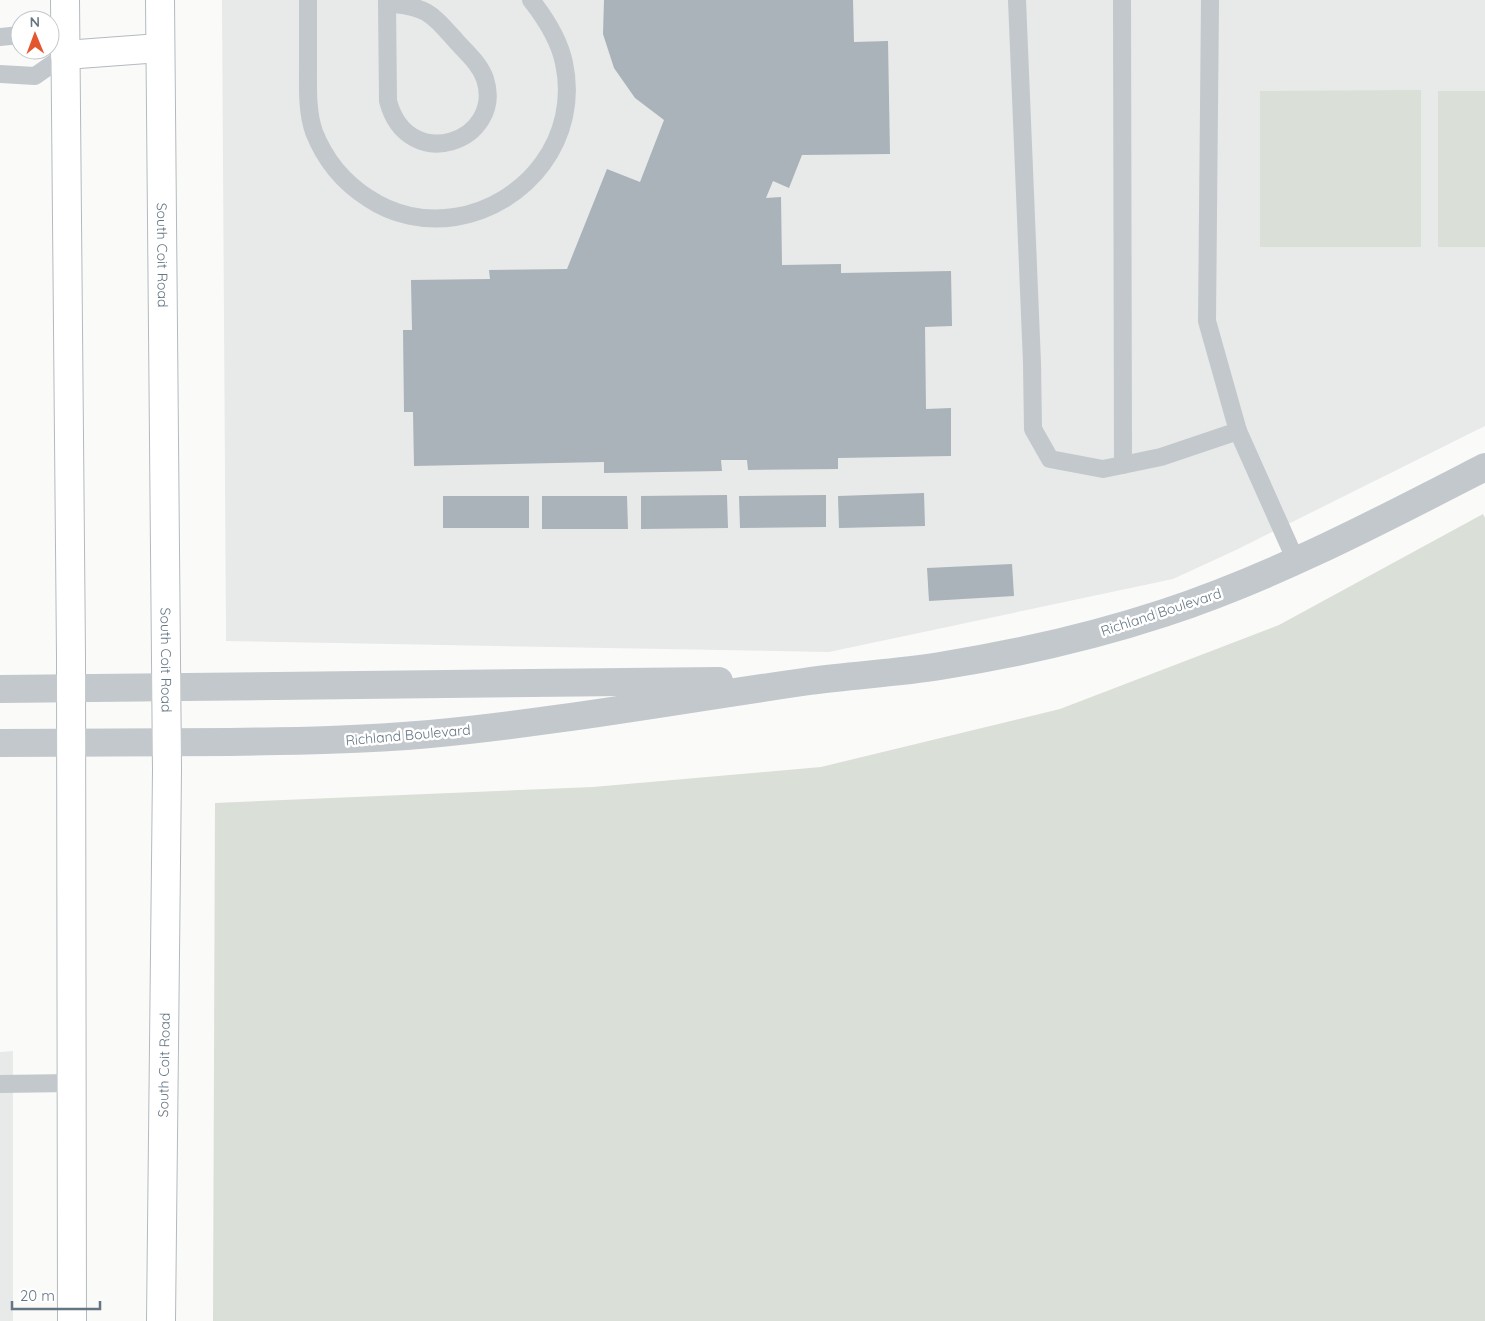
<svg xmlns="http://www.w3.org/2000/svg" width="1485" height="1321" font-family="Quicksand,sans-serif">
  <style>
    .built { fill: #e8e9e9 }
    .green { fill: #dadfd7 }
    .building { fill: #aab3b9 }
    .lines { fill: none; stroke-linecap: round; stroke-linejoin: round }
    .secondary-casing { stroke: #b3babf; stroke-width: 30 }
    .lane { stroke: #c3c8cc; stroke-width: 18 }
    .street { stroke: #c3c8cc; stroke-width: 28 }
    .secondary { stroke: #fff; stroke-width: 28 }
    .labels { text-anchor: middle; stroke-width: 5; stroke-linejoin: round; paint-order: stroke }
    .street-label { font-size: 14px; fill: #657683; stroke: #fff }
  </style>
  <rect width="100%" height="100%" fill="#fafaf8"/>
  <g class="built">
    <polygon points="222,0 1485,0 1485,426 1236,550 1173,579 829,652 226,641"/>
    <polygon points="13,1051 13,1321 0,1321 0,1052"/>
  </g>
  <g class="green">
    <polygon points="1421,90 1421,247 1260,247 1260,91"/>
    <rect x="1438" y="91" width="47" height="156"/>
    <polygon points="1483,514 1485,518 1485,1321 213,1321 215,803 593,787 821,767 1060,709 1279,625"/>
  </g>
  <g class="building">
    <polygon points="604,0 853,0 854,42 888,41 890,154 802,155 789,188 773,181 766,198 781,197 782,265 841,264 841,273 951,271 952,326 925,327 926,409 951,408 951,456 838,458 838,469 748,470 747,460 721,460 722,471 604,473 604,462 414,466 413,412 404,412 403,330 412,330 411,280 490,279 489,270 567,269 607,169 640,182 664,120 635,98 614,68 603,34"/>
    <polygon points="924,493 925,526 839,528 838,496"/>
    <polygon points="727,495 728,528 641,529 641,496"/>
    <polygon points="826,495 826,527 740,528 739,496"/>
    <rect x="443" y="496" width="86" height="32"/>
    <polygon points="542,496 627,496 628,529 542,529"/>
    <polygon points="1012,564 1014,596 929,601 927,568"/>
  </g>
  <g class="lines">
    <defs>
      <g id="secondary">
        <polyline points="65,0 71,656 72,1321"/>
        <path id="s1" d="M160,0l7,770 -6,551"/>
        <polyline points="65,55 160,48"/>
      </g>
    </defs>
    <use href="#secondary" class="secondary-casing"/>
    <g class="lane">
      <path d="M308,0c0,23 0,45 0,68 0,21 -1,44 6,64 11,28 29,50 54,66 25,17 57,24 87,19 73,-12 125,-80 109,-154 -5,-24 -18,-44 -33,-63"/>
      <path d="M387,0v3l1,98c20,75 117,40 97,-22 -5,-15 -18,-26 -28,-37 -26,-29 -29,-35 -70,-39"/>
      <polyline points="1017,0 1032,363 1033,429 1050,459 1103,469 1161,457 1238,431 1296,561"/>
      <polyline points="1122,0 1123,465"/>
      <polyline points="1210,0 1207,321 1238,431"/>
      <polyline points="0,37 20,35"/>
      <polyline points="0,74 35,76 65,55 50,44"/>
      <polyline points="0,1084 71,1083"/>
    </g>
    <g class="street">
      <polyline points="0,689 719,681"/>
      <path d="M0,743c77,0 154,-1 230,-1 67,-1 133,-2 200,-8 127,-12 253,-35 380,-53 43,-6 87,-8 130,-15 75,-12 151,-29 224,-53 112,-37 216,-92 321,-146"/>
    </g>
    <use href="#secondary" class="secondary"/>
  </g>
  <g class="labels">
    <g class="street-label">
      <text dy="5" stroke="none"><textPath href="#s1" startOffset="255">South Coit Road</textPath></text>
      <text transform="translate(1161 612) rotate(-18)" y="5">Richland Boulevard</text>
      <text dy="5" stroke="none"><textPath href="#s1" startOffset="660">South Coit Road</textPath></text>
      <text transform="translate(408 735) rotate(-5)" y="5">Richland Boulevard</text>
      <text transform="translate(164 1065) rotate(-89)" y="5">South Coit Road</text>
    </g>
  </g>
  <g transform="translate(35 35) rotate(359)"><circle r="24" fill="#ffffff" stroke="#c1c8cd"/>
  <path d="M0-4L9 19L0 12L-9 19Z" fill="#e4572e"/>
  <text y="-8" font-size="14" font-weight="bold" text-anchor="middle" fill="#657683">N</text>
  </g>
  <path d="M12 1301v8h88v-8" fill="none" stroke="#657683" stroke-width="2.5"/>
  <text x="20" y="1301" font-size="15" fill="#657683" stroke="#ffffff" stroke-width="4" paint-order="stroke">20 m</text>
</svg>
